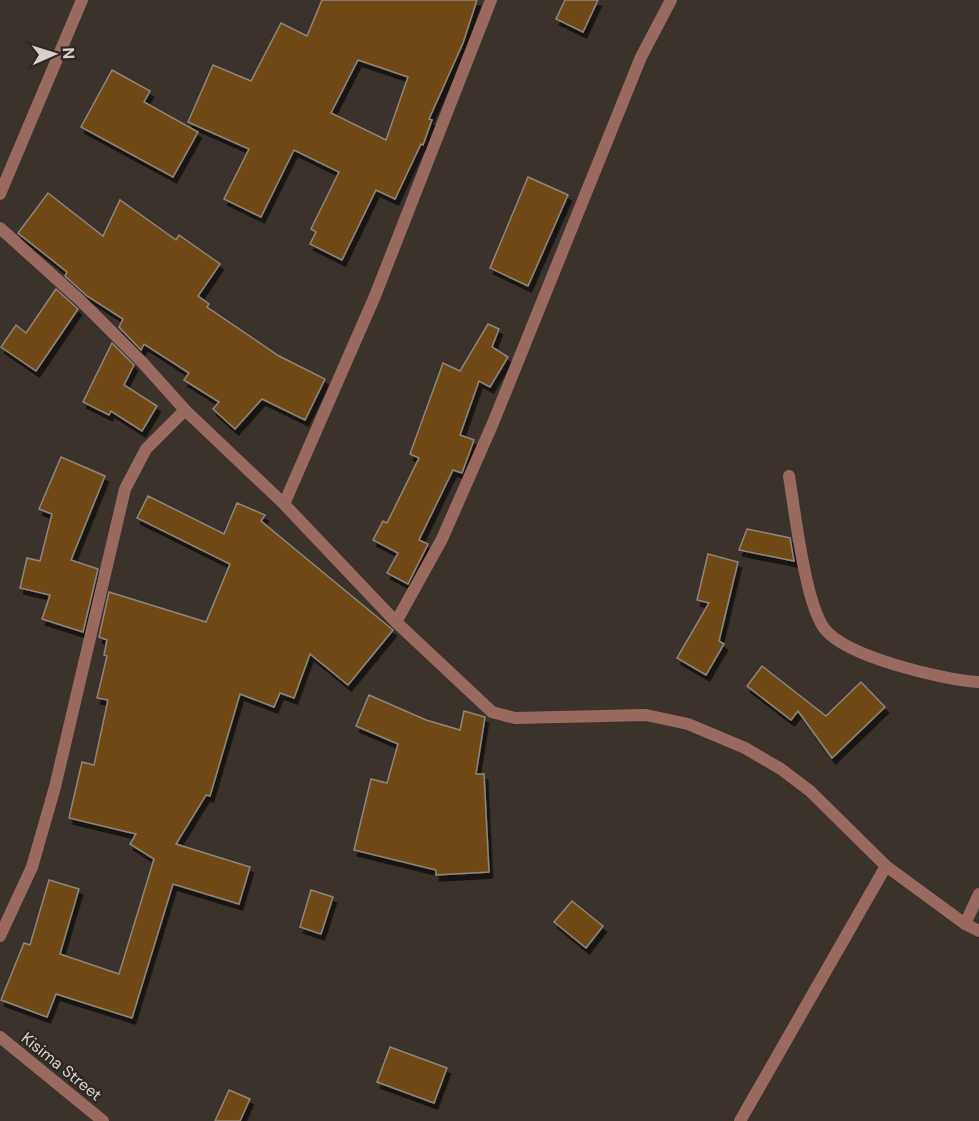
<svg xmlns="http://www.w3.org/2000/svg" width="979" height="1121" font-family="'DM Sans',sans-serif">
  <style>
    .building { fill: #704a15; stroke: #8e867d; stroke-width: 1.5; fill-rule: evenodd; filter: url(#shadow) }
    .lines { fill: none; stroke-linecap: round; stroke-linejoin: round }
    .street { stroke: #9a6a60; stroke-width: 12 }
    .labels { text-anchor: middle; stroke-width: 5; stroke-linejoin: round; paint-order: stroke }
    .street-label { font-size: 16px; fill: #d7d1cd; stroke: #302822 }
  </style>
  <defs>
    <filter id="shadow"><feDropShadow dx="3.5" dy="6" stdDeviation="0" flood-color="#0009"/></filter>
  </defs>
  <rect width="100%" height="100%" fill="#3b322c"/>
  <g class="building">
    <path d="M322,0h155l-14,43 -34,76 3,1 -9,25 -2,-1 -26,55 -19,-9 -34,70 -32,-16 6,-12 -5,-3 28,-57 -45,-22 -33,67 -37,-18 25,-50 -61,-27 25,-57 38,16 30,-58 26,13zM358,60l50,17 -22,63 -55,-27z"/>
    <polygon points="565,0 598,0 583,32 556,19"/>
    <polygon points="112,70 150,91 144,102 198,132 173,177 81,127"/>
    <polygon points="528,177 568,195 528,286 490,268"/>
    <polygon points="48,193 103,236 120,200 176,240 179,235 220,264 198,296 209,304 207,307 279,356 325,379 305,420 262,399 235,429 213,409 219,402 184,380 189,373 144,344 141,350 119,327 123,319 87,296 65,276 67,272 18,233"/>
    <polygon points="56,289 78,309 36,371 1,347 16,325 26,333"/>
    <polygon points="488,324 499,329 492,347 508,357 490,387 479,381 460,435 474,440 462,473 453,470 419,540 428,544 408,584 387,573 398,553 373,540 383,521 387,523 419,458 410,454 443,363 460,371"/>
    <polygon points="112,343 134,365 124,385 157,406 142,431 111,411 109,415 83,402"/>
    <polygon points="61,457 105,476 71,560 98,569 83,632 42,619 50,595 20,588 27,558 40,561 52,514 39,509"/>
    <polygon points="148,496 224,534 237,503 265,515 261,521 393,630 348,685 310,654 294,698 280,693 274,707 240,694 210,796 206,795 176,844 250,867 239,904 173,884 132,1018 56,994 47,1017 1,1000 24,943 30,945 49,880 79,889 60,954 119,974 154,859 130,844 136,834 69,818 82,762 94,765 108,700 97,698 107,656 104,655 107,640 99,637 109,592 206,622 230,564 137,518"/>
    <polygon points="747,529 790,538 794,561 739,550"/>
    <polygon points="708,554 738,562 719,641 724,644 706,675 677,658 709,603 697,600"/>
    <polygon points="762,666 826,716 861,682 885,707 832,758 798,711 791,720 747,686"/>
    <polygon points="369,695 426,720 460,730 464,711 485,717 476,774 484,774 489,872 436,875 436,870 354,850 371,779 387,783 398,744 356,726"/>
    <polygon points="311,890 333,897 321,934 300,927"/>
    <polygon points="572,901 603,926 586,948 554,922"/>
    <polygon points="390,1047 447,1068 434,1103 377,1082"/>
    <polygon points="229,1090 250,1099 240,1121 215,1121"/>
  </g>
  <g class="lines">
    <g class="street">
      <polyline points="0,194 82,0"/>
      <polyline points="0,228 80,300 142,362 185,410 284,504 396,622 492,712 515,718 646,715 688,724 745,748 781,769 810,791 886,866 965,924 979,931"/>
      <path d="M789,476c6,36 16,126 35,152 21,29 120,52 155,54"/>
      <polyline points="284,504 375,296 491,0"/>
      <polyline points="396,622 442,539 493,423 641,57 671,0"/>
      <polyline points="965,924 979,894"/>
      <polyline points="0,936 32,867 55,787 125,489 146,449 185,410"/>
      <polyline points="0,1037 103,1121"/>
      <polyline points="740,1121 886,866"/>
    </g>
  </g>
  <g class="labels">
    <g class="street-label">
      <text transform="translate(62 1066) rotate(39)" y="6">Kisima Street</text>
    </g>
  </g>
  <g transform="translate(54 54) rotate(87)" stroke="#302822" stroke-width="4.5" paint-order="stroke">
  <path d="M0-4.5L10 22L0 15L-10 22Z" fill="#d7d1cd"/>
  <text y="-9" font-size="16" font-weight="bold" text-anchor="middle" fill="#d7d1cd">N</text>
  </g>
</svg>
